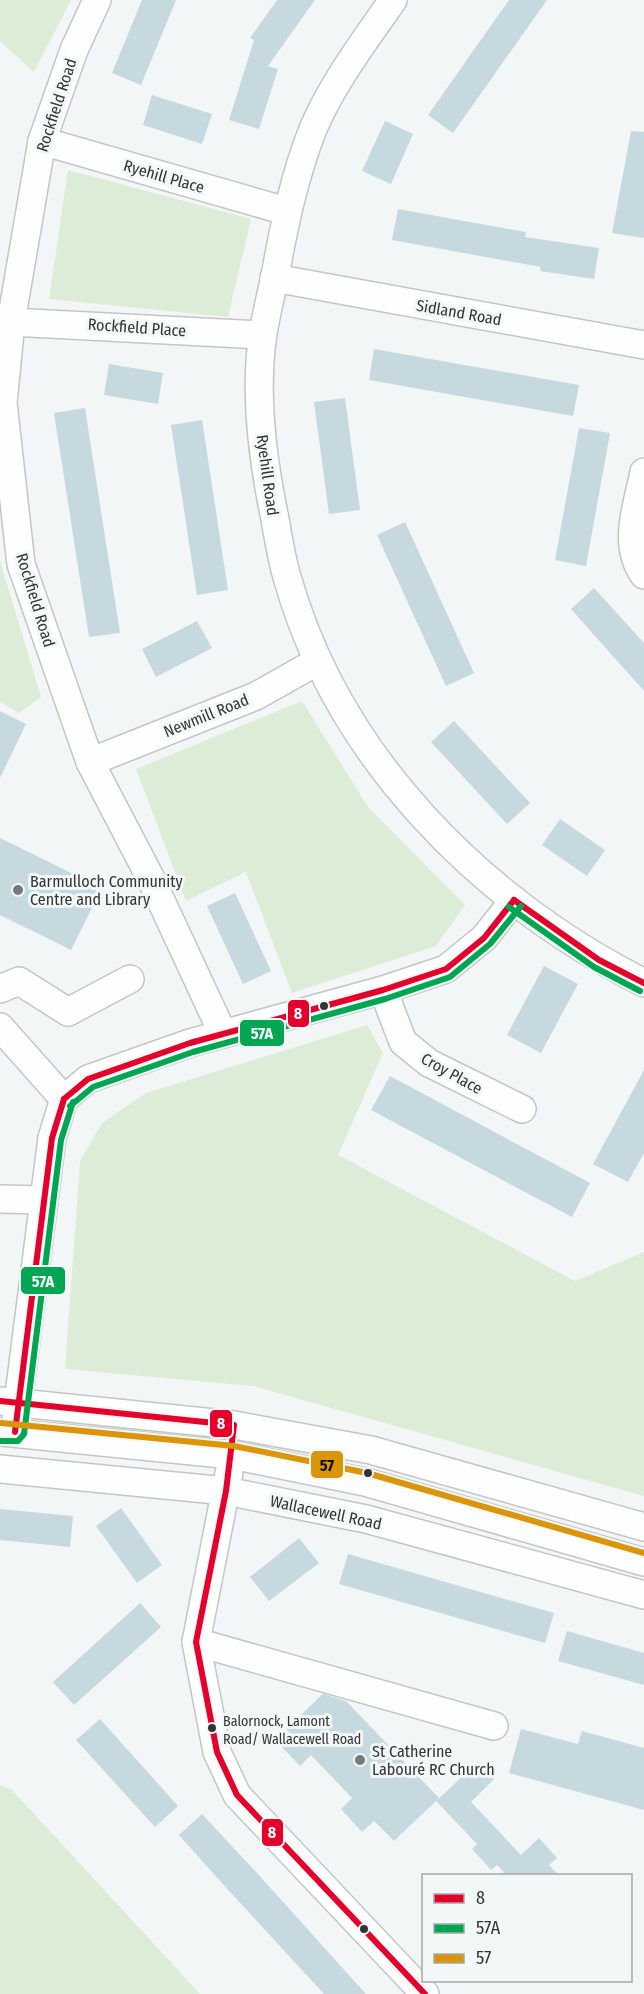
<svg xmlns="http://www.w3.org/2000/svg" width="644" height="1994" font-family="'Fira Sans Condensed',sans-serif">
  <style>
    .green { fill: #ddecd6 }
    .building { fill: #c6d9df }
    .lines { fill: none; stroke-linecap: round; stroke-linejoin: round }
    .minor-casing { stroke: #c4c6c6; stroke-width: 30 }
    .minor { stroke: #fdfefe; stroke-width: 27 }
    .bus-1-casing { stroke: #f2f7f7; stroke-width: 10 }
    .bus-2-casing { stroke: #f2f7f7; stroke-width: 10 }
    .bus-3-casing { stroke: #f2f7f7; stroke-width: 10 }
    .bus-1 { stroke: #e4002b; stroke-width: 6 }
    .bus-2 { stroke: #00a651; stroke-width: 6 }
    .bus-3 { stroke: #da9508; stroke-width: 6 }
    .poi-dot { fill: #767979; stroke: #f2f7f7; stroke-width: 2 }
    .bus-dot { fill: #333535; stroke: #f2f7f7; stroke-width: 2 }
    .labels { text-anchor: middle; stroke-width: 6; stroke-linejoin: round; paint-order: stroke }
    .bus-label { font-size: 14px; fill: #333535; stroke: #f2f7f7; text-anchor: start }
    .street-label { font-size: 16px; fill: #333535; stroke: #f2f7f7 }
    .poi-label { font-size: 16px; fill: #333535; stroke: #f2f7f7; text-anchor: start }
    .line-badge { stroke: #f2f7f7; stroke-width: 2 }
    .badge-label { font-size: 16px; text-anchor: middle; font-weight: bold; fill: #fff }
    .pale-badge-label { font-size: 16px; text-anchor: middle; font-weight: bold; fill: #111 }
  </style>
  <rect width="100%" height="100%" fill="#f3f6f6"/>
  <g class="green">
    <polygon points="0,0 71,0 34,72 0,41"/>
    <polygon points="68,170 251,219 228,317 49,299"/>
    <polygon points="0,561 41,697 19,713 0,702"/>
    <polygon points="302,701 368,807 465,905 436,946 292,993 246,872 186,901 136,769"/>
    <polygon points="367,1025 383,1053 338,1155 575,1281 644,1252 644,1496 253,1386 65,1369 80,1161 102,1123 146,1093"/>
    <polygon points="0,1785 12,1790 200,1994 0,1994"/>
  </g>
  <g class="building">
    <polygon points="142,0 176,0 141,85 112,73"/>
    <polygon points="277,0 315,0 268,66 278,69 259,129 229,120 254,40 250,38"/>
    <polygon points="509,0 547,0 453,133 428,115"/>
    <polygon points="152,95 212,114 202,144 143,125"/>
    <polygon points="385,121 413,134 391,184 362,171"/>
    <polygon points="631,131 644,132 644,238 612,233"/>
    <polygon points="398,209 526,232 525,237 599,248 594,279 540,271 541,267 392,240"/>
    <polygon points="374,349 579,385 573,416 369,380"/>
    <polygon points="109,364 163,373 158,404 104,395"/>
    <polygon points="345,398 360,510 329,514 314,402"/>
    <polygon points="85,408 120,633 89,637 54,413"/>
    <polygon points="202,420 228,590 197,595 171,425"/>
    <polygon points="579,428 610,433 586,566 555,560"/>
    <polygon points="405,522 474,673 446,686 377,535"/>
    <polygon points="594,588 644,643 644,691 571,609"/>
    <polygon points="197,621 212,648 156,677 142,649"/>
    <polygon points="0,711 26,724 0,778"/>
    <polygon points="454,721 530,803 507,824 431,742"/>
    <polygon points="560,819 605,850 587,876 542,845"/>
    <polygon points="0,838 102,888 71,950 0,915"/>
    <polygon points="235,893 271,971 243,984 207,906"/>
    <polygon points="544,966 578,984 541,1053 507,1035"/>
    <polygon points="644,1070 644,1153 628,1182 593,1164"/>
    <polygon points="390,1076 590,1183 572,1217 371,1110"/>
    <polygon points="121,1508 162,1565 137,1583 96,1526"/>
    <polygon points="0,1509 73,1516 70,1547 0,1540"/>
    <polygon points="299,1538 319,1563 269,1601 250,1577"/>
    <polygon points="348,1554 554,1613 545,1643 339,1584"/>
    <polygon points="140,1603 161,1627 74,1705 53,1682"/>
    <polygon points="567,1631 644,1653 644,1685 558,1661"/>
    <polygon points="323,1694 346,1701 439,1798 394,1841 374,1821 362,1832 341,1809 352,1798 311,1755 300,1766 281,1746 292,1735 286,1729"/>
    <polygon points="100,1719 178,1806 155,1827 76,1740"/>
    <polygon points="521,1729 578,1744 582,1731 644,1748 644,1810 509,1773"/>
    <polygon points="478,1762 494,1779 471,1802 521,1855 539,1838 557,1858 549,1865 559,1875 500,1875 504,1872 497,1865 491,1870 472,1849 477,1844 436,1801"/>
    <polygon points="202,1814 257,1873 366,1994 324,1994 221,1882 179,1835"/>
  </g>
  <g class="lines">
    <defs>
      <g id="minor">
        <polyline points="97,0 74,50 42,141 11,322 3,403 21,564 90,762 150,877 223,1034"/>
        <path d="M393,0c-29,42 -60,82 -80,129 -19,48 -29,97 -38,147 -4,19 -9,38 -12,58 -9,58 -1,122 11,180 4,21 7,43 13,63 51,181 193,322 357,406"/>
        <polyline points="42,141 286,211"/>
        <polyline points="274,278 644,345"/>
        <polyline points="11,322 262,335"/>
        <path d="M644,472c-7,35 -22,72 0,103"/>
        <polyline points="90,762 256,696 318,661"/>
        <polyline points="0,989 19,981 68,1012 130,979"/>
        <polyline points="383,990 403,1042 429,1063 522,1109"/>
        <polyline points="0,1027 64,1099"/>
        <polyline points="64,1099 88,1079 190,1043 383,990 446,969 484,938 514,900"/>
        <polyline points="0,1199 43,1200"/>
        <polyline points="0,1401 234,1425 371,1450 644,1527"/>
        <polyline points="16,1418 52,1138 64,1099"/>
        <polyline points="0,1432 232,1455 365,1482 644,1562"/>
        <polyline points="0,1469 226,1491 366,1519 644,1595"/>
        <polyline points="229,1473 196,1642 217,1752 237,1795 425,1994"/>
        <polyline points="196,1642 494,1726"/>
      </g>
    </defs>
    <use href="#minor" class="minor-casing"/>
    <use href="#minor" class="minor"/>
    <defs>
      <g id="bus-1">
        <polyline points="514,900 599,960 644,983"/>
        <polyline points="64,1099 88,1079 190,1043 383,990 446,969 484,938 514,900"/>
        <polyline points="0,1401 234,1425 226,1491 196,1642 217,1752 237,1795 425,1994"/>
        <polyline points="15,1432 52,1138 64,1099"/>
      </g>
      <g id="bus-2">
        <polyline points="509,907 594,967 640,991"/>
        <polyline points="70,1106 93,1087 193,1052 385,999 450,977 490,944 521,906"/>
        <polyline points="0,1441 18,1441 24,1434 61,1140 73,1102"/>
      </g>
      <polyline id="bus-3" points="1,1423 234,1446 367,1473 644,1553"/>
    </defs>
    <use href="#bus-1" class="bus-1-casing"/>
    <use href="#bus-2" class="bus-2-casing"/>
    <use href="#bus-3" class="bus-3-casing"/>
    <use href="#bus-1" class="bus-1"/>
    <use href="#bus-2" class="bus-2"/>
    <use href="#bus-3" class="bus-3"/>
  </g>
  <g class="poi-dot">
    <circle cx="18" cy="890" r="6"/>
    <circle cx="360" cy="1760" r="6"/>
  </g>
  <g class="bus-dot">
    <circle cx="324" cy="1006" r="5"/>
    <circle cx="368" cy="1473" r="5"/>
    <circle cx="212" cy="1728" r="5"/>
    <circle cx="364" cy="1929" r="5"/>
  </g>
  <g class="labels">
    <g class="bus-label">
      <text x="223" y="1726">Balornock, Lamont<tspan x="223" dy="18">Road/ Wallacewell Road</tspan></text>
    </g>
    <g class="street-label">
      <text transform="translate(56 105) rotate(-72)" y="6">Rockfield Road</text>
      <text transform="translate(164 176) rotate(16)" y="6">Ryehill Place</text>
      <text transform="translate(459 312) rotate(10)" y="6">Sidland Road</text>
      <text transform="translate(137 327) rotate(4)" y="6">Rockfield Place</text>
      <text transform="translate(268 475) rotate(82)" y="6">Ryehill Road</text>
      <text transform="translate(36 600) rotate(73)" y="6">Rockfield Road</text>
      <text transform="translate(206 715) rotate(-22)" y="6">Newmill Road</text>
      <text transform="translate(452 1073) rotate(29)" y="6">Croy Place</text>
      <text transform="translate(326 1512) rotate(12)" y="6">Wallacewell Road</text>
    </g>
    <g class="poi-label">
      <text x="30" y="887">Barmulloch Community<tspan x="30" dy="18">Centre and Library</tspan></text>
      <text x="372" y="1757">St Catherine<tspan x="372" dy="18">Labouré RC Church</tspan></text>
    </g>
  </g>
  <g class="line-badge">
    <rect x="287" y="999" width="23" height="29" rx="6" fill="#e4002b"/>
    <rect x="239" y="1019" width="46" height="28" rx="6" fill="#00a651"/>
    <rect x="20" y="1266" width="46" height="29" rx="6" fill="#00a651"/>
    <rect x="209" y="1409" width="24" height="29" rx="6" fill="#e4002b"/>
    <rect x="310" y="1450" width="34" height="29" rx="6" fill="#da9508"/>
    <rect x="261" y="1818" width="23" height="29" rx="6" fill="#e4002b"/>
  </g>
  <g class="badge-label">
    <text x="298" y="1019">8</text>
    <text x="262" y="1039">57A</text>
    <text x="43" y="1287">57A</text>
    <text x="221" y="1429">8</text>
    <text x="272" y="1838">8</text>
  </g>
  <g class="pale-badge-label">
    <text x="327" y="1471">57</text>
  </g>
  <rect x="422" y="1874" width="210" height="108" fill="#f2f7f7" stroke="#a6a9a9" stroke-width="1.5"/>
  <rect x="434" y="1894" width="30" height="9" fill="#e4002b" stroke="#a6a9a9" stroke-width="1.5"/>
  <text x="476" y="1904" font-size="18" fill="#333535">8</text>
  <rect x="434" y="1924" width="30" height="9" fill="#00a651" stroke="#a6a9a9" stroke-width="1.5"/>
  <text x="476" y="1934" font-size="18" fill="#333535">57A</text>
  <rect x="434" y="1954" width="30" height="9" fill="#da9508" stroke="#a6a9a9" stroke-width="1.5"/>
  <text x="476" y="1964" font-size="18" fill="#333535">57</text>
</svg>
